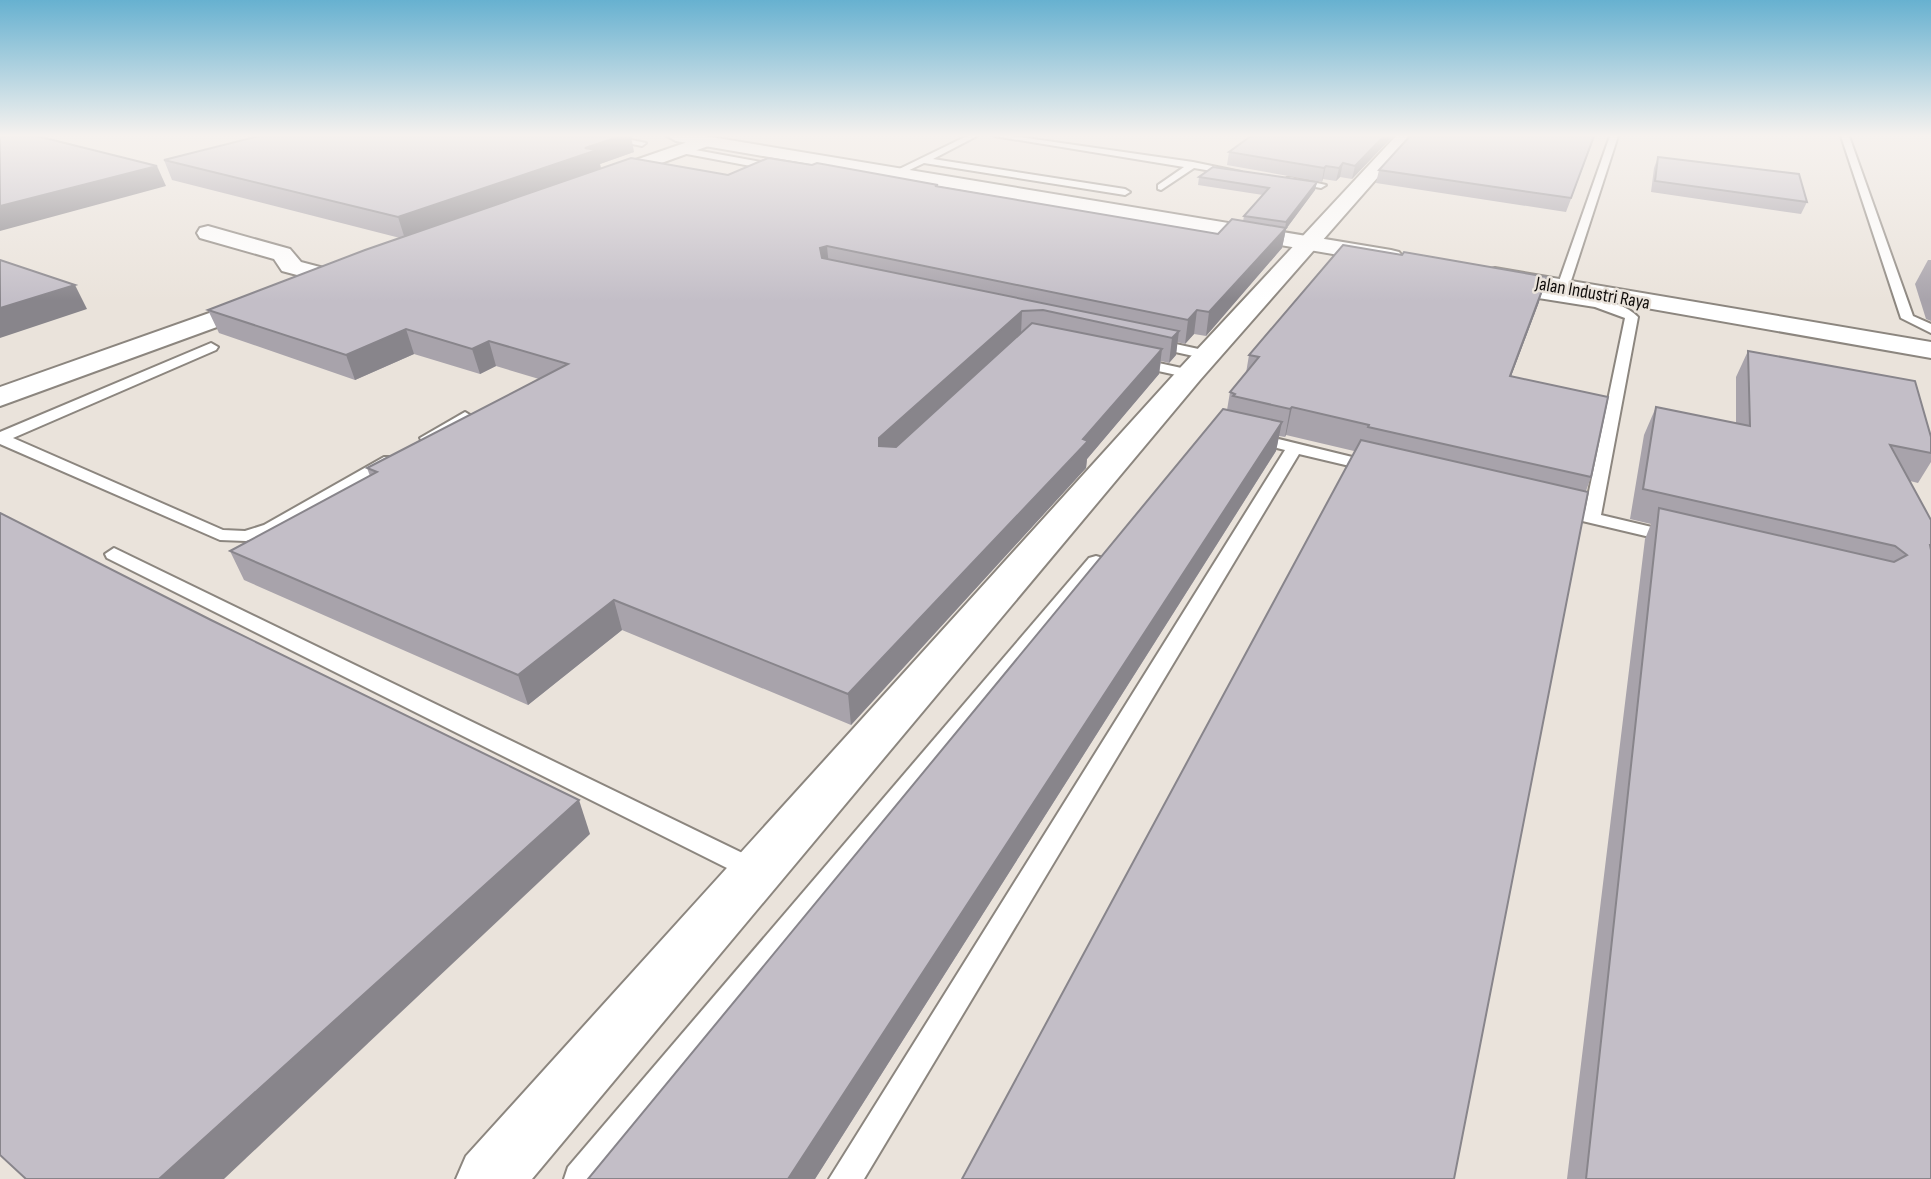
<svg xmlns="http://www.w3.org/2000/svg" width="1931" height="1179" font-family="'Sofia Sans Condensed',sans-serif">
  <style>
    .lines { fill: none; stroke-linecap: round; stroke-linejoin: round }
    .service-casing { stroke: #8c867f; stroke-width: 4 }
    .minor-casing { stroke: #8c867f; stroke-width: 4 }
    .tertiary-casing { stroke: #8c867f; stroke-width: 4 }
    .service { fill: #fff; fill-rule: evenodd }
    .minor { fill: #fff; fill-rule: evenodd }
    .tertiary { fill: #fff; fill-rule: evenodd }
    .wall { fill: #a8a3ab }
    .shaded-wall { fill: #88858b }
    .building { fill: #c3bec7; stroke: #88858b; stroke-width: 2 }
    .labels { text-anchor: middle; stroke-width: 5; stroke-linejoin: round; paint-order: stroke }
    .far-street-label { font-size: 19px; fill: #13100e; stroke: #eae3db }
  </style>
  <rect width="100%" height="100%" fill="#eae3db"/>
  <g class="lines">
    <defs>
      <g id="service">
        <polygon points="594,136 612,136 646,143 642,146"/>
        <polygon points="967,136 977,136 933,159 1125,189 1130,192 1125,195 924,163 899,175 891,173"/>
        <polygon points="994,136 1013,136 1193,162 1241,172 1236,175 1194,168 1161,190 1158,189 1158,185 1184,167"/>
        <polygon points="1610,136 1618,136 1569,287 1559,290 1557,287"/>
        <polygon points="1841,136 1849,136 1913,316 1931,324 1931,333 1901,318"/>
        <polygon points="679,147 778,165 783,168 778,171 676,152 674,150"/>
        <polygon points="1290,177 1326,185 1321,188 1287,182 1287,178"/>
        <path d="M1517,287c31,5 100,7 121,30l-37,198 76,18 3,4 -3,4 -6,1 -114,-27 -9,-5 9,-5 28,6 40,-193 -30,-11 -82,-13v-6z"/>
        <polygon points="1153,339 1212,352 1214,355 1207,359 1148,346 1146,343"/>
        <polygon points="211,343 218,347 216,350 13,438 223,530 245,531 264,525 384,457 396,457 398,460 276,533 246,541 220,540 0,444 0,432"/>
        <polygon points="1136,358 1195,371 1197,374 1190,378 1131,365 1129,362"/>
        <polygon points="465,412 473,417 470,420 434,441 422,441 420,438"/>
        <polygon points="1254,433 1381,464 1383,467 1375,472 1299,454 864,1179 829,1179 1285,450 1248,441 1246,438"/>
        <polygon points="114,548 765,864 769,871 765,878 756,881 747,878 107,558 105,554"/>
        <polygon points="1096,556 1103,558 1105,562 1103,566 601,1179 564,1179 568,1167 1089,558"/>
      </g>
      <g id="minor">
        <polygon points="705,136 714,141 711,145 609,182 595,182 592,178 595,174"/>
        <polygon points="1396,136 1414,136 1200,380 532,1179 456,1179 466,1156 1180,368"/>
        <polygon points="208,226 290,249 301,262 339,272 343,277 339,282 331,284 282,271 274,259 200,238 197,233 200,228"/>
        <polygon points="263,294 272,297 276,302 272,307 0,406 0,387"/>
      </g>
      <g id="tertiary">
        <polygon points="667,136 705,136 1391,250 1399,252 1403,257 1399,262 1391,264 676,141"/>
        <polygon points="1495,268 1931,342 1931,358 1487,280 1483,275 1487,270"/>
      </g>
    </defs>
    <use href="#service" class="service-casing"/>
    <use href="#minor" class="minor-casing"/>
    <use href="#tertiary" class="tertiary-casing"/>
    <use href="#service" class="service"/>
    <use href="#minor" class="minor"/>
    <use href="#tertiary" class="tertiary"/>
  </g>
  <g class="wall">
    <polygon points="1251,136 1393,136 1352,179 1340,177 1336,181 1323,179 1322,182 1227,165 1229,152"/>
    <polygon points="1595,136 1566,212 1376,183 1379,170"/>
    <polygon points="634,152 600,164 601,168 728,175 812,165 888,176 938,185 938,187 1218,234 1243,221 1244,216 1263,195 1198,185 1199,177 1317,182 1315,190 1286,229 1282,248 1206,336 1194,334 1185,344 1177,342 1176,355 1169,363 1161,361 1159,374 1087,459 1086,468 851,725 622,630 528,705 244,580 230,551 370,476 367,468 539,379 496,366 480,374 414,354 355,380 219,333 208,310 400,238 172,180 164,160"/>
    <polygon points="1658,157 1807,202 1801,214 1651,192 1654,168"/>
    <polygon points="1928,260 1931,260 1931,321 1926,319 1915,284"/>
    <polygon points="1539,302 1511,376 1591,477 1586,491 1354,451 1286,435 1285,437 1279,436 1276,451 815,1179 588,1179 1227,410 1230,392 1246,373 1249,355"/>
    <polygon points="1748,351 1931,437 1931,462 1918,483 1910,481 1931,520 1931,1179 1567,1179 1645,539 1651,524 1630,519 1644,435 1656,407 1736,423 1736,377"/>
  </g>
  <g class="shaded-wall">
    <polygon points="621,136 631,136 634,152 600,164 601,170 405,239 398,217 585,148"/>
    <polygon points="1384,136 1393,136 1352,179 1355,166"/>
    <polygon points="1343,163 1340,177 1336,181 1339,168"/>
    <polygon points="157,166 166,186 0,231 0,206"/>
    <polygon points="1326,166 1323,179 1322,182 1324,168"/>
    <polygon points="1317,182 1315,190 1286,229 1282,248 1206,336 1209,312 1285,229 1286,222"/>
    <polygon points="827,246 829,267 822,269 820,248"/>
    <polygon points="1547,277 1539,302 1501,403 1510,376"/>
    <polygon points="75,285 87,309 0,338 0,308"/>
    <polygon points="1197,310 1194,334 1185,344 1188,320"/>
    <polygon points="1022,311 1021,334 881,465 879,438"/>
    <polygon points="406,329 414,354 355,380 346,355"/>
    <polygon points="1179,331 1176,355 1169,363 1172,338"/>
    <polygon points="489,341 496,366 480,374 472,349"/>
    <polygon points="1162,349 1159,374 1087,459 1086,468 851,725 848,694 1083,439"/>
    <polygon points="1292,407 1286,435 1285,437 1290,409"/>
    <polygon points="1282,422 1276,451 815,1179 788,1179"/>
    <polygon points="614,600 622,630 528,705 518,675"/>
    <polygon points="579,800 590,834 224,1179 159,1179"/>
  </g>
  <g class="building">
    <polygon points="5,136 37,136 157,166 0,206 0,137"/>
    <polygon points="259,136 621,136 585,148 597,150 398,217 164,160"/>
    <polygon points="1251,136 1384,136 1355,166 1343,163 1339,168 1326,166 1324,168 1229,152"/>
    <polygon points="1410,136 1594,136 1571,198 1379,170"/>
    <polygon points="1658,157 1799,174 1807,202 1655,181"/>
    <polygon points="631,158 728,175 768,158 812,165 817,163 938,185 935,186 1218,234 1232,219 1286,228 1209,312 1197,310 1188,320 827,246 820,248 822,258 1179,331 1172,338 1043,310 1022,311 879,438 879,446 896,447 1032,323 1162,349 1083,439 1088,441 848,694 614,600 518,675 230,551 377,472 367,468 568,364 489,341 472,349 406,329 346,355 208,310 365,250"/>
    <polygon points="1213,167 1317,182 1286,222 1244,216 1269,188 1199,177"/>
    <polygon points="1343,245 1402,255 1404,252 1547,277 1510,376 1608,397 1591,477 1368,427 1369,425 1292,407 1290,409 1233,396 1235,394 1230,392 1259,357 1249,355"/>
    <polygon points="0,260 75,285 0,308"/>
    <polygon points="1748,351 1915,381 1931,437 1931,453 1890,445 1931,520 1931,545 1930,545 1931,550 1931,1179 1586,1179 1659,508 1894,562 1907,555 1895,546 1643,489 1656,407 1750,426"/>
    <polygon points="1223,409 1282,422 788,1179 588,1179"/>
    <polygon points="1361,440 1588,492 1454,1179 962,1179"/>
    <polygon points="0,513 211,620 579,800 159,1179 26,1179 0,1155"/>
  </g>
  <linearGradient id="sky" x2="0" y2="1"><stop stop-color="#67b1d0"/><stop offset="0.45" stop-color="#f6f2ef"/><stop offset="1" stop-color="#f6f2ef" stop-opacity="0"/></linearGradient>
  <rect width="1931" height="301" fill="url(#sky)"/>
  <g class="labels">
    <g class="far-street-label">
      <text transform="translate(1593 292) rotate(10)" y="7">Jalan Industri Raya</text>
    </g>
  </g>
</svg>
